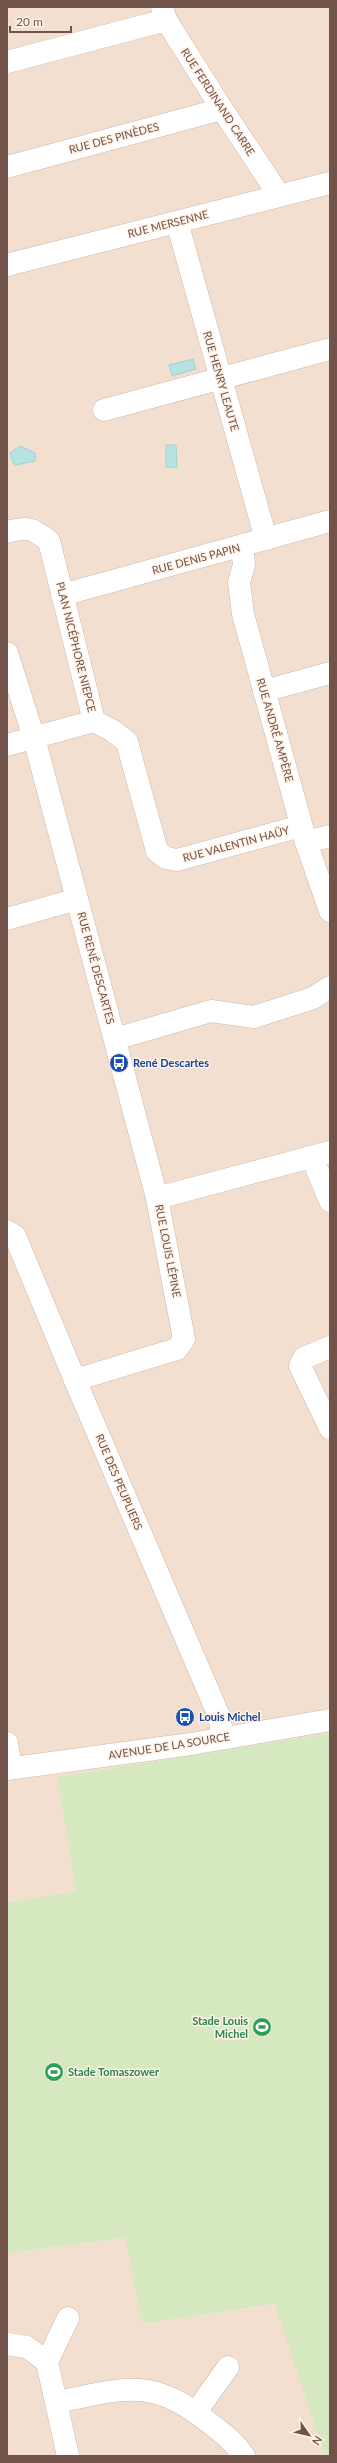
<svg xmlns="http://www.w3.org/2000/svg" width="337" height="2463" font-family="Lato,sans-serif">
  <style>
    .residential { fill: #f3dfd0 }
    .green { fill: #d5e8c0 }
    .water { fill: #b6e2e4; stroke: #9dd3d6 }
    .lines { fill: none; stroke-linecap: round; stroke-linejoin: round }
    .minor-casing { stroke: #ceb7ab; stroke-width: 23 }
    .minor { stroke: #fff; stroke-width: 22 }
    .labels { text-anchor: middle; stroke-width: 3; stroke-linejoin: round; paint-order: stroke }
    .street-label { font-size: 11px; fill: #725349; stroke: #fff3e7 }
    .transit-label { font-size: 11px; font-weight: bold; fill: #164399; stroke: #fff3e7; text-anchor: start }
    .leisure-label { font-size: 11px; font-weight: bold; fill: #27864d; stroke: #fff3e7; text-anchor: end }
  </style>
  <rect width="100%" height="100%" fill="#fcefe1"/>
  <g class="residential">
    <polygon points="7,7 330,7 330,1733 57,1777 76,1891 7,1902"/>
    <polygon points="125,2238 142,2324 276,2304 325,2456 7,2456 7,2253"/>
  </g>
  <polygon class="green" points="330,1733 330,2456 325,2456 275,2304 142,2324 125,2238 7,2253 7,1902 76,1891 57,1777"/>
  <g class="water">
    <polygon points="193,359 196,369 172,376 169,365"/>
    <polygon points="166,445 176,445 177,467 166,467"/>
    <polygon points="20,446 35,453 35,461 16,465 13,463 10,453"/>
  </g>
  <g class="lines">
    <defs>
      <g id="minor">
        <polyline points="162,7 166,20 222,109 279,195"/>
        <polyline points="7,62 166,20"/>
        <polyline points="7,167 222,109"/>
        <polyline points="177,222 266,539"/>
        <polyline points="7,265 330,183"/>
        <polyline points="104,410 330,349"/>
        <path d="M7,532c21,-6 25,-4 42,9l45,180 -87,24"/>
        <polyline points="242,546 244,565 239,582 243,614 306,842 330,911"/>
        <polyline points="62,595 330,521"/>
        <polyline points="7,653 34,738 157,1198 184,1339 177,1349 75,1380"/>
        <polyline points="264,691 330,673"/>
        <polyline points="94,721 113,731 127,742 157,851 166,858 177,860 301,826"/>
        <polyline points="306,842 330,836"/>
        <polyline points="7,919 77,899"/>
        <polyline points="115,1039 211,1011 254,1017 313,998 330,987"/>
        <polyline points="312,1157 330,1201"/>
        <polyline points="157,1198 330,1152"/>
        <polyline points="7,1231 15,1236 75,1380 219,1716 223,1738"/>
        <polyline points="330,1347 304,1358 300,1366 330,1428"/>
        <polyline points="7,1743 11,1768"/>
        <polyline points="7,1769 191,1744 330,1720"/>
        <polyline points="7,2344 27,2347 47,2362"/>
        <path d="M56,2402c66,-12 93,-27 151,19 14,11 27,20 37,35"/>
        <polyline points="196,2412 228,2367"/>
        <polyline points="68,2456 47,2362 68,2318"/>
      </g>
    </defs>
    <use href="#minor" class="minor-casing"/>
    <use href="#minor" class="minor"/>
  </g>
  <defs>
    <symbol id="bus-disc" viewBox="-11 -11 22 22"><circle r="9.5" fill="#1a4fb4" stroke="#fff3e7"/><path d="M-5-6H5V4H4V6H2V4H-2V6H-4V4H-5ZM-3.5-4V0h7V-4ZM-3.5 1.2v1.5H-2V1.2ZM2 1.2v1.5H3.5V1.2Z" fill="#fff"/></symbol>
    <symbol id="stadium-disc" viewBox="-11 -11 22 22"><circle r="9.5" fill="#2e9e5b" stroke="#fff3e7"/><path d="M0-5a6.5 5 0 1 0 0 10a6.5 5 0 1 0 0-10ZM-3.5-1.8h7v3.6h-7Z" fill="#fff"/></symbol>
  </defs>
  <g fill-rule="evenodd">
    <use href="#bus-disc" x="108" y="1052" width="22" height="22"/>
    <use href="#bus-disc" x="174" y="1706" width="22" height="22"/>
    <use href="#stadium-disc" x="251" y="2016" width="22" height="22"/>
    <use href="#stadium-disc" x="43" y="2061" width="22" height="22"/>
  </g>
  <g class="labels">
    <g class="street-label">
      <text transform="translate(218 102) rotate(57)" y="4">RUE FERDINAND CARRE</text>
      <text transform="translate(114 138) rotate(-15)" y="4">RUE DES PINÈDES</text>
      <text transform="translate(168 224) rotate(-14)" y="4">RUE MERSENNE</text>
      <text transform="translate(221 381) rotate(74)" y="4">RUE HENRY LEAUTE</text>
      <text transform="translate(196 559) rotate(-15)" y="4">RUE DENIS PAPIN</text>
      <text transform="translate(76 647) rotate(76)" y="4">PLAN NICÉPHORE NIEPCE</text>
      <text transform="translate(275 730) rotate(74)" y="4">RUE ANDRÉ AMPÈRE</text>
      <text transform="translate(236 844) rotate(-15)" y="4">RUE VALENTIN HAÜY</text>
      <text transform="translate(96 968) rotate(75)" y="4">RUE RENÉ DESCARTES</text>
      <text transform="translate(168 1251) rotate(79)" y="4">RUE LOUIS LÉPINE</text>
      <text transform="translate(119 1482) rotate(67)" y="4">RUE DES PEUPLIERS</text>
      <text transform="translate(169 1746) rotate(-9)" y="4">AVENUE DE LA SOURCE</text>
    </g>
    <g class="transit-label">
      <text x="133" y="1067">René Descartes</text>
      <text x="199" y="1721">Louis Michel</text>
    </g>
    <g class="leisure-label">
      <text x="248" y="2025">Stade Louis<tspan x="248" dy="13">Michel</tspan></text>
      <text x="68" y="2076" text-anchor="start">Stade Tomaszower</text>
    </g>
  </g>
  <rect width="337" height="2463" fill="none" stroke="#725349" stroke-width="16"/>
  <g transform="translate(309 2435) rotate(124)" stroke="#fff3e7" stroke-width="3" paint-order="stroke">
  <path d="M0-3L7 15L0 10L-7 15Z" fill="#725349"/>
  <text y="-6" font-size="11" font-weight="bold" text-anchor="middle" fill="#725349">N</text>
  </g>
  <path d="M10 26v6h61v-6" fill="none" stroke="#725349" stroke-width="2"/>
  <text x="16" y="26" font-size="12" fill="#725349" stroke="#fff3e7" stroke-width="3" paint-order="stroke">20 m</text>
</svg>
